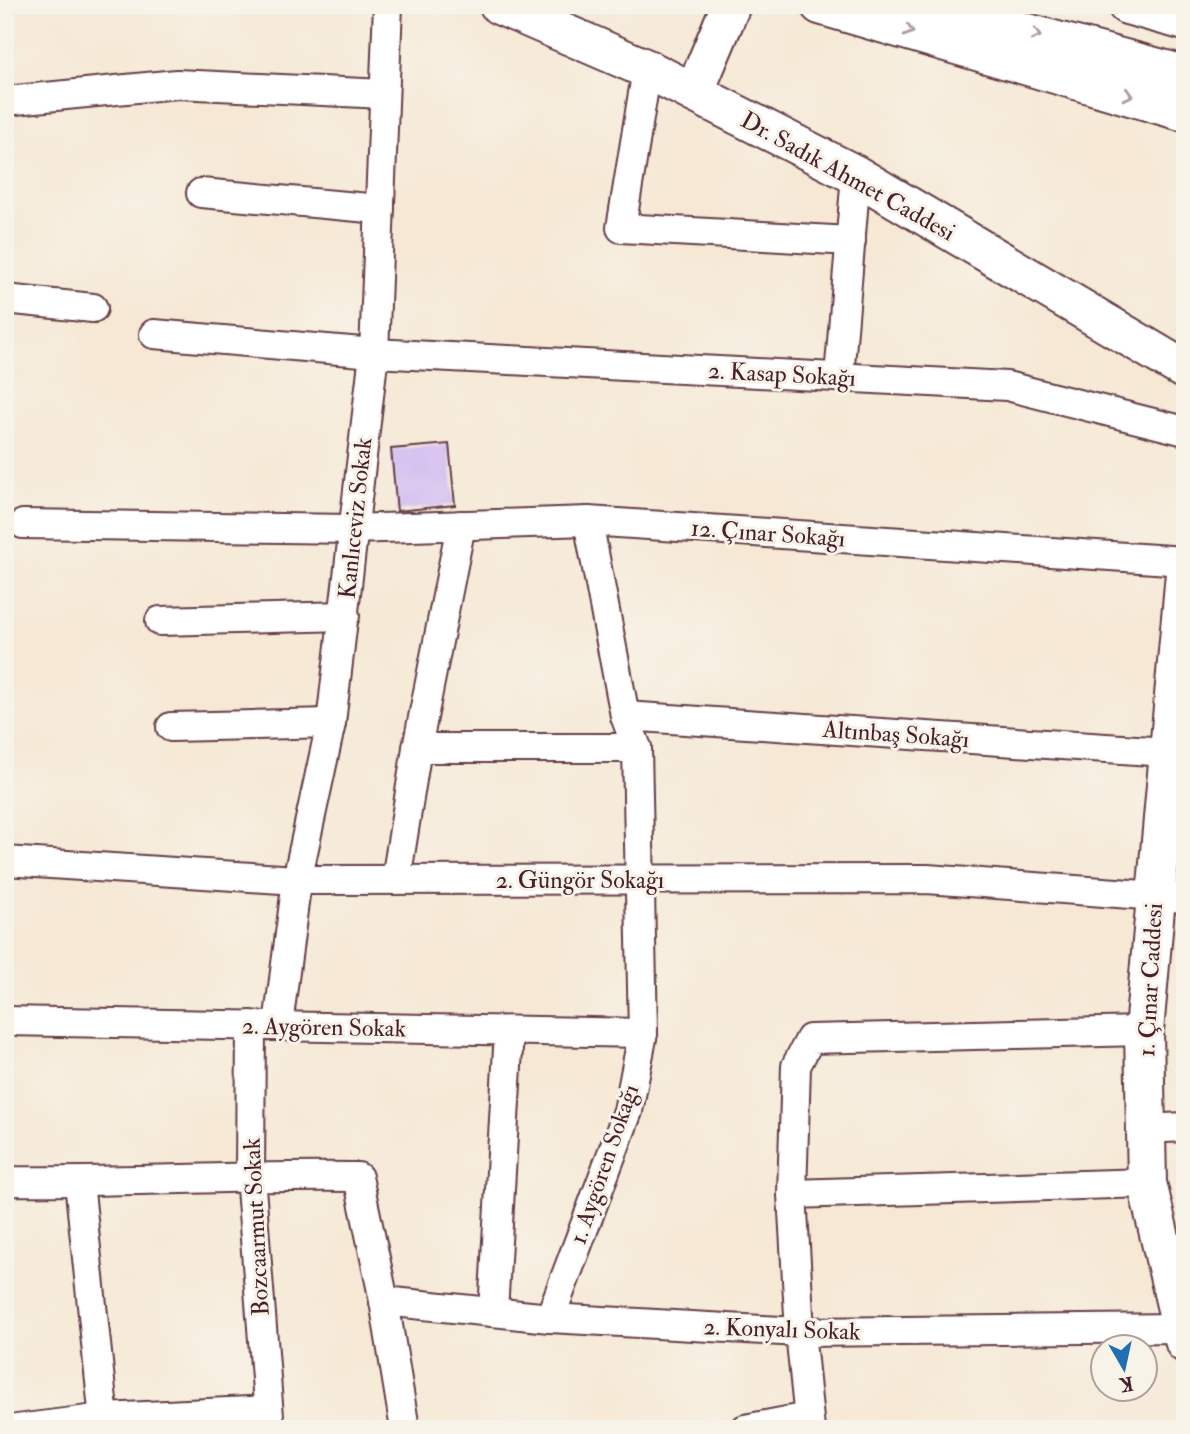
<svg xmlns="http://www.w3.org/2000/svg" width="1190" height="1434" font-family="'IM FELL Double Pica',serif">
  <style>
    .building { fill: #cfb7f2 }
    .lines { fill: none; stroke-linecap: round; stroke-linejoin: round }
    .minor-casing { stroke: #643d44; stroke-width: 32 }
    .secondary-casing { stroke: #643d44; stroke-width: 42 }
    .trunk-casing { stroke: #643d44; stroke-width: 42 }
    .minor { stroke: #fff; stroke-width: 28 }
    .secondary { stroke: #fff; stroke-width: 38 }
    .trunk { stroke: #fff; stroke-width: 38 }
    .oneway { stroke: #ae9aa0 }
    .labels { text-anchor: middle; stroke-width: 6; stroke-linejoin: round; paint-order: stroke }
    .street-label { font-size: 24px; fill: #4a1f2b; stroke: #f7f3e8 }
  </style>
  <rect width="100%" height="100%" fill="#f7f3e8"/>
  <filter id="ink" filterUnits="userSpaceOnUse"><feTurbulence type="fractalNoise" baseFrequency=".0143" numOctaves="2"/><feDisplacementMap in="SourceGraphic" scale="14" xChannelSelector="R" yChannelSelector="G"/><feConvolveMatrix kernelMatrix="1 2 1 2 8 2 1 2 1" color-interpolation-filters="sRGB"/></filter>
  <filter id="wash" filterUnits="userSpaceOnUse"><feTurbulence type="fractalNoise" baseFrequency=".00686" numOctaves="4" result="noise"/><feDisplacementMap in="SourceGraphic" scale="28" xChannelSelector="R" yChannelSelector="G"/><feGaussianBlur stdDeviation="1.57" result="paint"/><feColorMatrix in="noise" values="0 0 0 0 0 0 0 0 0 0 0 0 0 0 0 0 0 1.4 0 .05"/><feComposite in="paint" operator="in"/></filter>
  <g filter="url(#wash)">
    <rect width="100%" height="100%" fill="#f6e8d5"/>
    <g id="blocks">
      <polygon class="building" points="449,444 455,505 397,511 391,449"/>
    </g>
  </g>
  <g filter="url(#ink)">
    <use href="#blocks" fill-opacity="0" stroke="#643d44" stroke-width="2"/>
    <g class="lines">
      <defs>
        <g id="minor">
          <polyline points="647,69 621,228 851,241"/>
          <polyline points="5,101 177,84 384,94"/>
          <polyline points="201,193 380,209"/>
          <polyline points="5,299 93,308"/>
          <polyline points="154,334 374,353 1007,386 1185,431"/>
          <polyline points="839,377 856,175"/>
          <polyline points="23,524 352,529 588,521 1185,561"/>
          <polyline points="160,621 345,616"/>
          <polyline points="625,716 1167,752"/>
          <polyline points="171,727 331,723"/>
          <polyline points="417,748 637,748"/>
          <polyline points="5,861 297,880 927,879 1185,898"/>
          <polyline points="396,880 417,748 461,525"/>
          <polyline points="5,1021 643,1033"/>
          <polyline points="251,1025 250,1175 270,1429"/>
          <polyline points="278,1025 297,880 331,723 374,353 388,5"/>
          <polyline points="1145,1129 1185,1127"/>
          <path d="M5,1181c118,2 235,-6 353,-4l26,124 21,128"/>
          <polyline points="79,1182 105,1429"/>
          <polyline points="792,1194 1147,1183"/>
          <polyline points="384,1301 550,1318 800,1332 1181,1328"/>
          <polyline points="493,1312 509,1031"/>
          <polyline points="550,1318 628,1111 643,1033 637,748 625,716 588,521"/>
          <polyline points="17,1429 104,1418 268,1410"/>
          <polyline points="745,1429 808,1417"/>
          <polyline points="810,1429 800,1332 792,1194 796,1066 810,1039 1144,1031"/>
        </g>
        <g id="secondary">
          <polyline points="499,5 647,69 856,175 1185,370"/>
          <polyline points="694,93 731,5"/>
          <polyline points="1185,573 1144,1031 1147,1183 1185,1343"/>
        </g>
        <g id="trunk">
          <polyline points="820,5 1185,112"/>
          <polyline points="922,5 1185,75"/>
          <polyline points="1127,5 1185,21"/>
        </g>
      </defs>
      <use href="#minor" class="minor-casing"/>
      <use href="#secondary" class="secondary-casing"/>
      <use href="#trunk" class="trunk-casing"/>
      <use href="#minor" class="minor"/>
      <use href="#secondary" class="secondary"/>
      <use href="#trunk" class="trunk"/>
    </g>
    <defs><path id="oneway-chevron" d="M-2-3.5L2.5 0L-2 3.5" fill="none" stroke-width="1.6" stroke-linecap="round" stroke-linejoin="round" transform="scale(1.75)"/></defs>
    <g class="oneway">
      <use href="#oneway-chevron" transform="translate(909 31) rotate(16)"/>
      <use href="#oneway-chevron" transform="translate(1036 35) rotate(15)"/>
      <use href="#oneway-chevron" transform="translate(1128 95) rotate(16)"/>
    </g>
  </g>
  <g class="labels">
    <g class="street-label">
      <text transform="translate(848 176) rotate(29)" y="8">Dr. Sadık Ahmet Caddesi</text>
      <text transform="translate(782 374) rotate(3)" y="8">2. Kasap Sokağı</text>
      <text transform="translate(355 518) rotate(-84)" y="8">Kanlıceviz Sokak</text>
      <text transform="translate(768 533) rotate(4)" y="8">12. Çınar Sokağı</text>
      <text transform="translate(896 734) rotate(4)" y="8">Altınbaş Sokağı</text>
      <text x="580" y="888">2. Güngör Sokağı</text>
      <text transform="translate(1150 980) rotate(-87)" y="8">1. Çınar Caddesi</text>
      <text transform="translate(324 1027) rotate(1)" y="8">2. Aygören Sokak</text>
      <text transform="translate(604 1164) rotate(-71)" y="8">1. Aygören Sokağı</text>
      <text transform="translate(256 1227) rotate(-93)" y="8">Bozcaarmut Sokak</text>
      <text transform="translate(782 1329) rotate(2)" y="8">2. Konyalı Sokak</text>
    </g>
  </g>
  <rect width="1190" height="1434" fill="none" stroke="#f7f3e8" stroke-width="28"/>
  <g transform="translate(1124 1368) rotate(171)"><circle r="33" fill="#f7f3e8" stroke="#b29e9c" stroke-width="2"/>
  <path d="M0-5L12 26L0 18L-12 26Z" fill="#1f6fb2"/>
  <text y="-10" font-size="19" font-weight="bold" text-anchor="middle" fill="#4a1f2b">K</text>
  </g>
</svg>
